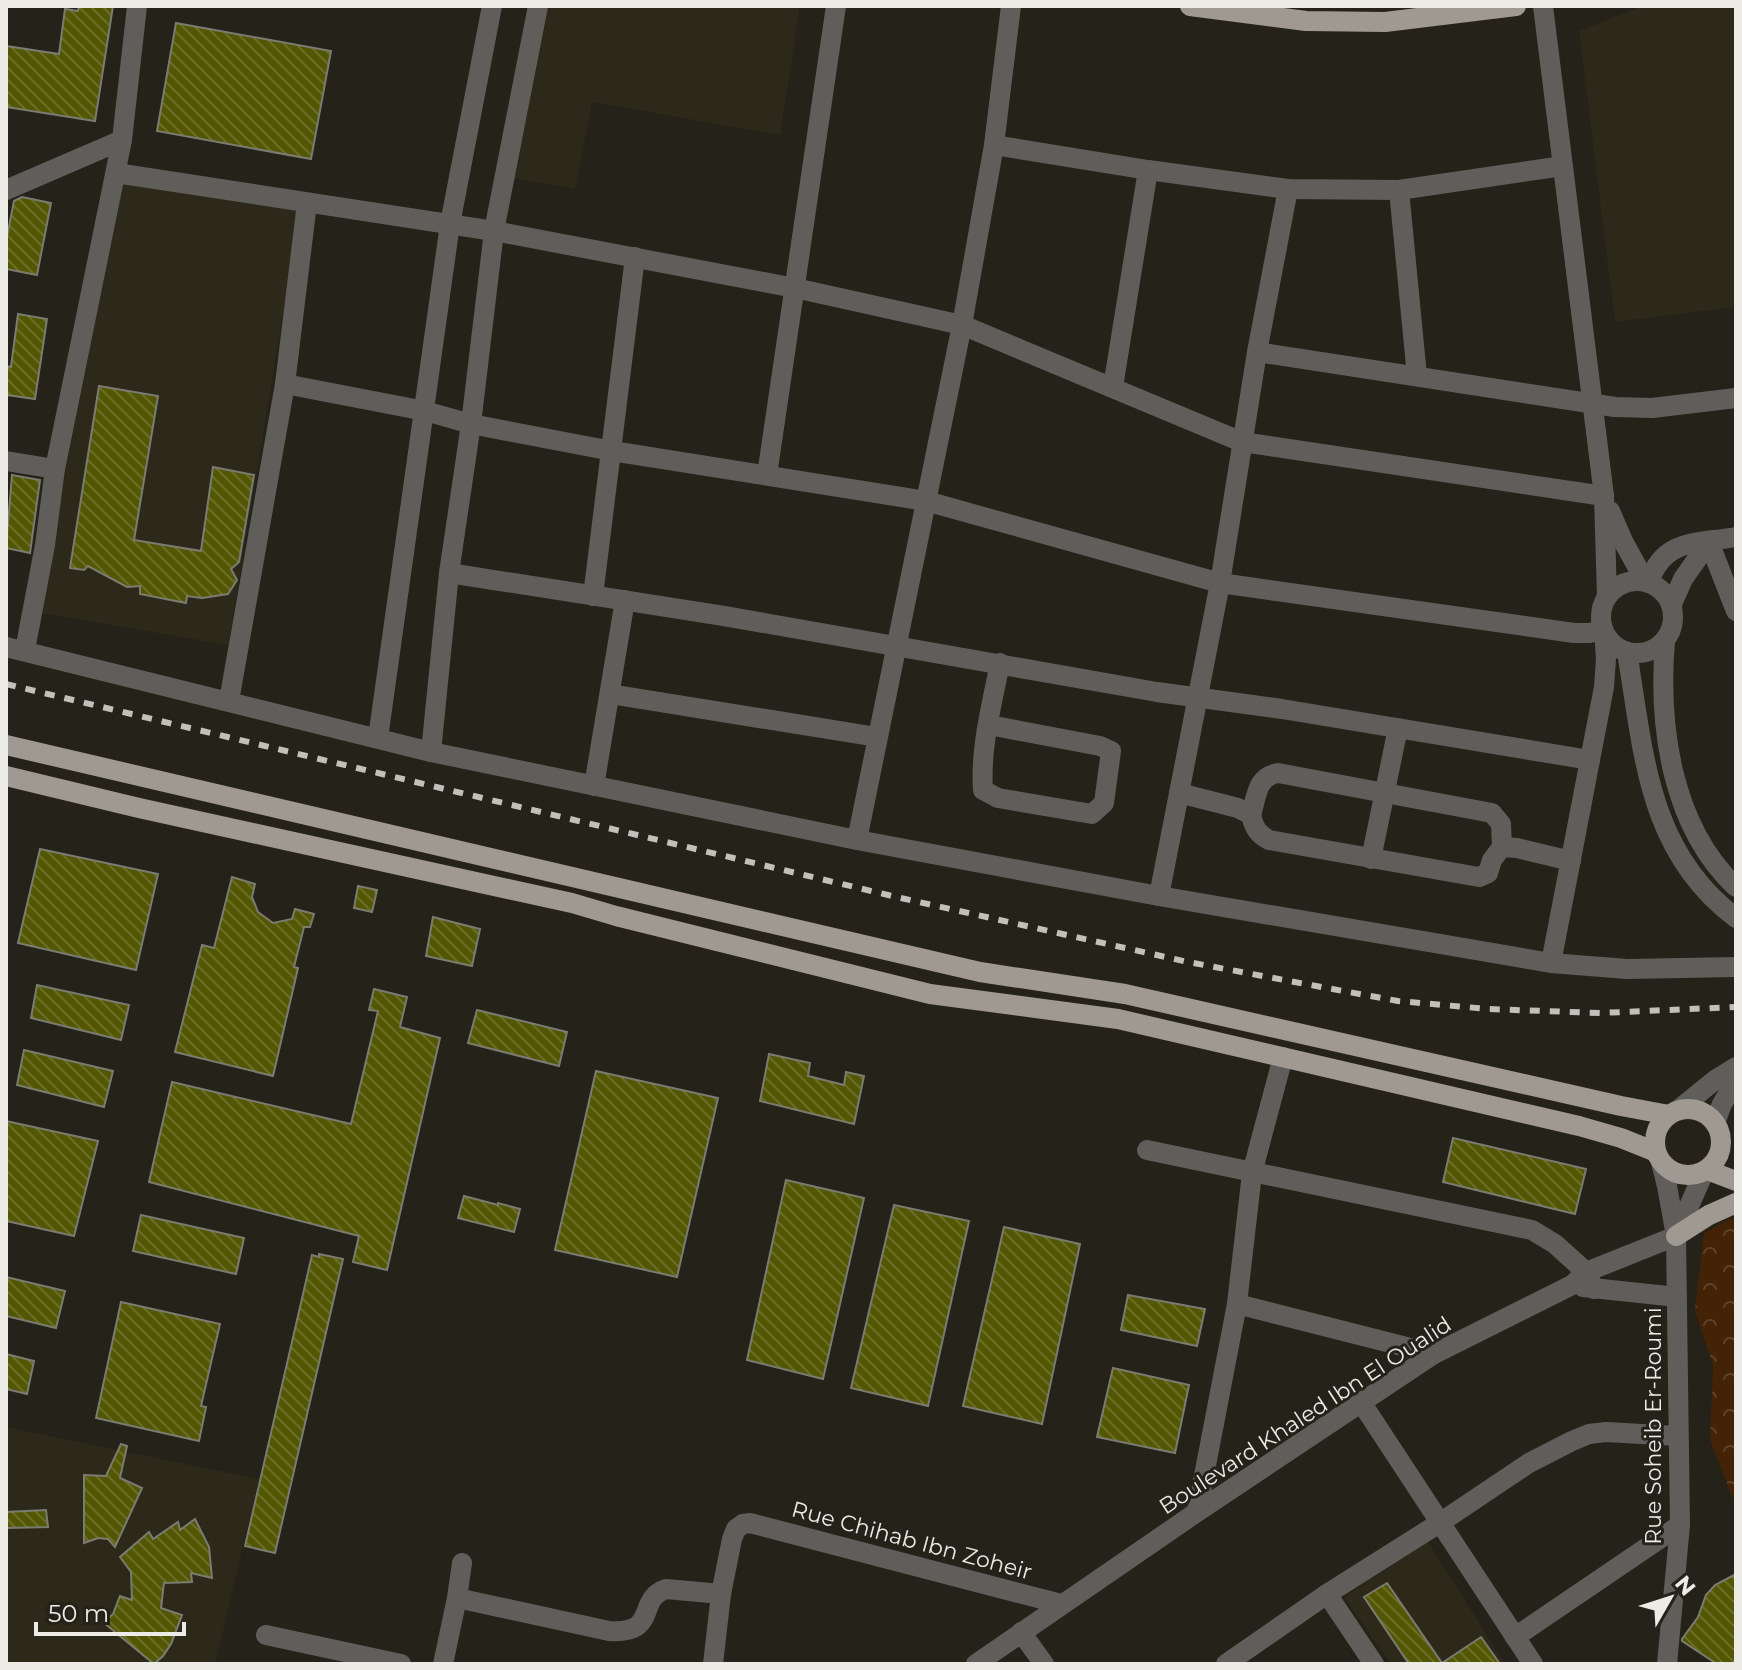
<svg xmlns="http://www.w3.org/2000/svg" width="1742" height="1670" font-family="Montserrat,sans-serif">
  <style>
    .built { fill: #2d291a }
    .forest { fill: url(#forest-crowns) }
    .building { fill: url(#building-back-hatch); stroke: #7a7c71; stroke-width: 2 }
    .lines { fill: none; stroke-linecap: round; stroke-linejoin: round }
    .minor { stroke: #605e5a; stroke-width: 20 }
    .major { stroke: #9f9991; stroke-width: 20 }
    .rail { stroke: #c1c0b9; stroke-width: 6; stroke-dasharray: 10 10; stroke-linecap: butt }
    .labels { text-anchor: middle; stroke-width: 6; stroke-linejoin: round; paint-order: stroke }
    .street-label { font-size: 22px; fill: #ecebe5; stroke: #242219 }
  </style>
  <defs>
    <pattern id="forest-crowns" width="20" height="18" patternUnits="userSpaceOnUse" patternTransform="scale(2)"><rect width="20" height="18" fill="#432205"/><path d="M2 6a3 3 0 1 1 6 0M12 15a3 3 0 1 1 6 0" fill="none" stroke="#5e4229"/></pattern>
    <pattern id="building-back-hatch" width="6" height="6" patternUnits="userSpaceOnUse" patternTransform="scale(2)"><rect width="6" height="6" fill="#535602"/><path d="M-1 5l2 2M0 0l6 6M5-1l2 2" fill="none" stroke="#6c6e27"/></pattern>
  </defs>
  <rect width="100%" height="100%" fill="#242219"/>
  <g class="built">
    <polygon points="543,6 800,6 780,135 592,102 575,189 511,178"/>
    <polygon points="1643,6 1736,6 1736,307 1615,322 1579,31"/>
    <polygon points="118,177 300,211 228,645 40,613"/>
    <polygon points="6,1427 259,1479 215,1664 6,1664"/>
    <polygon points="1428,1542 1505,1664 1391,1664 1344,1597"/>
  </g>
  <polygon class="forest" points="1736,1216 1736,1506 1710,1440 1713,1365 1695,1311 1704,1233"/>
  <g class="building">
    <polygon points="79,6 113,6 95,121 6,107 6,46 59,54 65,9 78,11"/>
    <polygon points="176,23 331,51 311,159 157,131"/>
    <polygon points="22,197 51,203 37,275 6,269 6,242 14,201"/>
    <polygon points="18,314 47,319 35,399 6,395 6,366 11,367"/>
    <polygon points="99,386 158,396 134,540 201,551 213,467 254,475 239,562 231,569 237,580 228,594 202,598 187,596 186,603 140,594 140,586 127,587 88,566 84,570 70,568"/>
    <polygon points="12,475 40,480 30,553 6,548"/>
    <polygon points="40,849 158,874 136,970 18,943"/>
    <polygon points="232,877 255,884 252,897 258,912 273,923 292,919 295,909 314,914 310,927 304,927 294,967 298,968 273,1076 175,1052 202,945 214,948"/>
    <polygon points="358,886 377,890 372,912 354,908"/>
    <polygon points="433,917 480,929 472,966 426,956"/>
    <polygon points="37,985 129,1005 121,1040 31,1018"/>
    <polygon points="374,989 407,997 400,1027 440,1038 387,1270 353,1262 359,1236 149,1182 172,1082 351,1124 378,1011 369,1010"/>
    <polygon points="477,1010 567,1032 559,1066 468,1043"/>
    <polygon points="24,1050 113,1071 104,1107 17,1085"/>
    <polygon points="769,1054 810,1063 808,1076 844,1085 846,1072 864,1076 854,1124 760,1101"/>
    <polygon points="596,1071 718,1098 677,1277 555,1250"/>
    <polygon points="6,1121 98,1141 74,1236 6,1221"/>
    <polygon points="1453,1138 1586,1169 1575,1214 1443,1182"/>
    <polygon points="786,1180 864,1198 823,1379 747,1360"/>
    <polygon points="464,1196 498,1205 498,1203 520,1209 514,1232 458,1218"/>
    <polygon points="894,1205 969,1221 928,1406 851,1388"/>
    <polygon points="141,1215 244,1238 236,1274 133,1251"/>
    <polygon points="1004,1227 1080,1244 1042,1424 963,1406"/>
    <polygon points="319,1254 343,1259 275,1553 245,1546 312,1255 319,1257"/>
    <polygon points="6,1277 65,1291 56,1328 6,1316"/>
    <polygon points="1128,1295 1205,1309 1197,1346 1121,1330"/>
    <polygon points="121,1302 220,1324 201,1406 206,1407 199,1441 96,1418"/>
    <polygon points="6,1354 34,1361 27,1394 6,1389"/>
    <polygon points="1113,1368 1189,1385 1175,1453 1097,1437"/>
    <polygon points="121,1444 127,1446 120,1478 142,1488 115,1547 108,1539 98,1538 84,1543 84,1475 106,1476"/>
    <polygon points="46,1510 48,1527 6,1528 6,1512"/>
    <polygon points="195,1519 209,1547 212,1578 191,1573 192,1582 164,1583 161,1608 182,1615 171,1644 163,1656 154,1664 104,1623 113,1614 120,1596 132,1600 131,1572 120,1557 149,1532 153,1539 178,1522 180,1530"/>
    <polygon points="1736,1574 1736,1664 1717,1664 1682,1641 1682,1639 1698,1617 1706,1595 1715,1585"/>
    <polygon points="1387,1583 1442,1663 1481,1637 1500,1664 1409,1664 1364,1597"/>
  </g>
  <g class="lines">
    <g class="minor">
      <polyline points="1543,6 1604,496 1607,597"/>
      <polyline points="994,145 1148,170 1288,189 1399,190 1563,166"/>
      <polyline points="116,173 494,231 795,288 962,325 1242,442 1604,496"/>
      <polyline points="6,190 122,140"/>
      <polyline points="1399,190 1417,376"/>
      <polyline points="1257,352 1615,407 1652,408 1736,398"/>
      <polyline points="285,384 425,411 471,424 612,451 926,501 1220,583 1574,633 1590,633 1603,629"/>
      <polyline points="1113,387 1148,170"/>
      <polyline points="6,461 55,469"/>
      <polyline points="767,475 836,6"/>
      <polyline points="1610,511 1623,541 1645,581"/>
      <polyline points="1709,542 1736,611"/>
      <polyline points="449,573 724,616 1157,692 1282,709 1590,760"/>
      <circle cx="1637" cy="617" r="36"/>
      <path d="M1649,582c15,-44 48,-38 87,-45"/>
      <polyline points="593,596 635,257"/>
      <polyline points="1672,604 1683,579 1709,542"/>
      <path d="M1665,641c-7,84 6,185 71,246"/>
      <polyline points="6,647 431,752 857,840 1159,896 1551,963 1627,969 1736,967"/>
      <polyline points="25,650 45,545 55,469 122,140 137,6"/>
      <path d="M1627,652c17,101 20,199 109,266"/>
      <polyline points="610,694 877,737"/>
      <polyline points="229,701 285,384 307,203"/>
      <path d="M989,725l111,21 11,5 -7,52 -12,11 -94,-16 -15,-8c-3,-42 9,-86 17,-127"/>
      <polyline points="378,738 450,224 492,6"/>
      <polyline points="431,752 449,573 471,424 494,231 538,6"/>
      <polyline points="594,786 625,600"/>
      <path d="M1179,793l59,15 13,7c3,13 7,19 18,25l210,37 9,-4 4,-13 10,-13 15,1 54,13"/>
      <path d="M1251,815c6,-19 5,-38 27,-42l214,40 9,11 1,23"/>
      <polyline points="857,840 962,325 994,145 1011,6"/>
      <polyline points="1371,859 1398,728"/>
      <polyline points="1159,896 1220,583 1257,352 1288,189"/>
      <polyline points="1551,963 1604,687 1606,659 1604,632"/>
      <polyline points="1678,1110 1715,1080 1736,1067"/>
      <polyline points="1715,1123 1722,1104 1736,1081"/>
      <polyline points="1147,1150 1532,1230 1555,1244 1586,1272 1594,1289"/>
      <polyline points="1661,1162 1667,1186 1676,1236 1680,1525 1667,1664"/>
      <polyline points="1676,1236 1704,1172"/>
      <polyline points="1583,1287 1677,1297"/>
      <polyline points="1237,1304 1434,1354"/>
      <polyline points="1361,1402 1533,1664"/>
      <polyline points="1197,1512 1237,1304 1252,1173 1283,1057"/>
      <polyline points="1327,1594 1374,1664"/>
      <path d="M457,1598l152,33c51,3 26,-31 57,-42l55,5"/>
      <polyline points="1021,1632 1044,1664"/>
      <polyline points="266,1635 401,1664"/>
      <polyline points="1515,1637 1680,1525"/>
      <polyline points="443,1664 457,1598 462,1563"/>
      <polyline points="713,1664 721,1594 732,1539 736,1529 743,1524 750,1523 1061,1604"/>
      <polyline points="976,1664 1197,1512 1434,1354 1572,1285 1586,1272 1676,1236"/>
      <polyline points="1226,1664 1327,1594 1441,1522 1529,1463 1572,1441 1589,1434 1606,1432 1678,1436"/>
    </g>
    <g class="major">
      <polyline points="1190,6 1306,21 1385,22 1516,6"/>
      <polyline points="6,745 980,972 1125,994 1621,1106 1669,1115"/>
      <polyline points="6,776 139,808 572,903 616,916 930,994 1118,1019 1579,1126 1621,1138 1656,1152"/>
      <circle cx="1688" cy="1142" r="33"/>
      <polyline points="1707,1170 1736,1181"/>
      <polyline points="1676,1236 1709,1215 1736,1203"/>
    </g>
    <polyline class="rail" points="6,684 892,896 1188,962 1316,986 1398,1001 1488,1009 1600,1013 1736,1007"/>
  </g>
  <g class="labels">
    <g class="street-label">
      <text transform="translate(1305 1415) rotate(-33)" y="8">Boulevard Khaled Ibn El Oualid</text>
      <text transform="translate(1653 1426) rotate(-90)" y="8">Rue Soheib Er-Roumi</text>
      <text transform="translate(912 1540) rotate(15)" y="8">Rue Chihab Ibn Zoheir</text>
    </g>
  </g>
  <rect width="1742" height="1670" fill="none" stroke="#ecebe5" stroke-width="16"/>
  <g transform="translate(1670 1598) rotate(51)" stroke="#242219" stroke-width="6" paint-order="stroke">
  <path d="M0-6L14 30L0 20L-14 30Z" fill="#ecebe5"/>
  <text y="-12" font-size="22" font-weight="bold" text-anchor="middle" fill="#ecebe5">N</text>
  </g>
  <path d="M36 1622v12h148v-12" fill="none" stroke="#ecebe5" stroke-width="4"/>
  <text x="48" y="1622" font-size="24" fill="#ecebe5" stroke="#242219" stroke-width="6" paint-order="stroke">50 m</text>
</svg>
